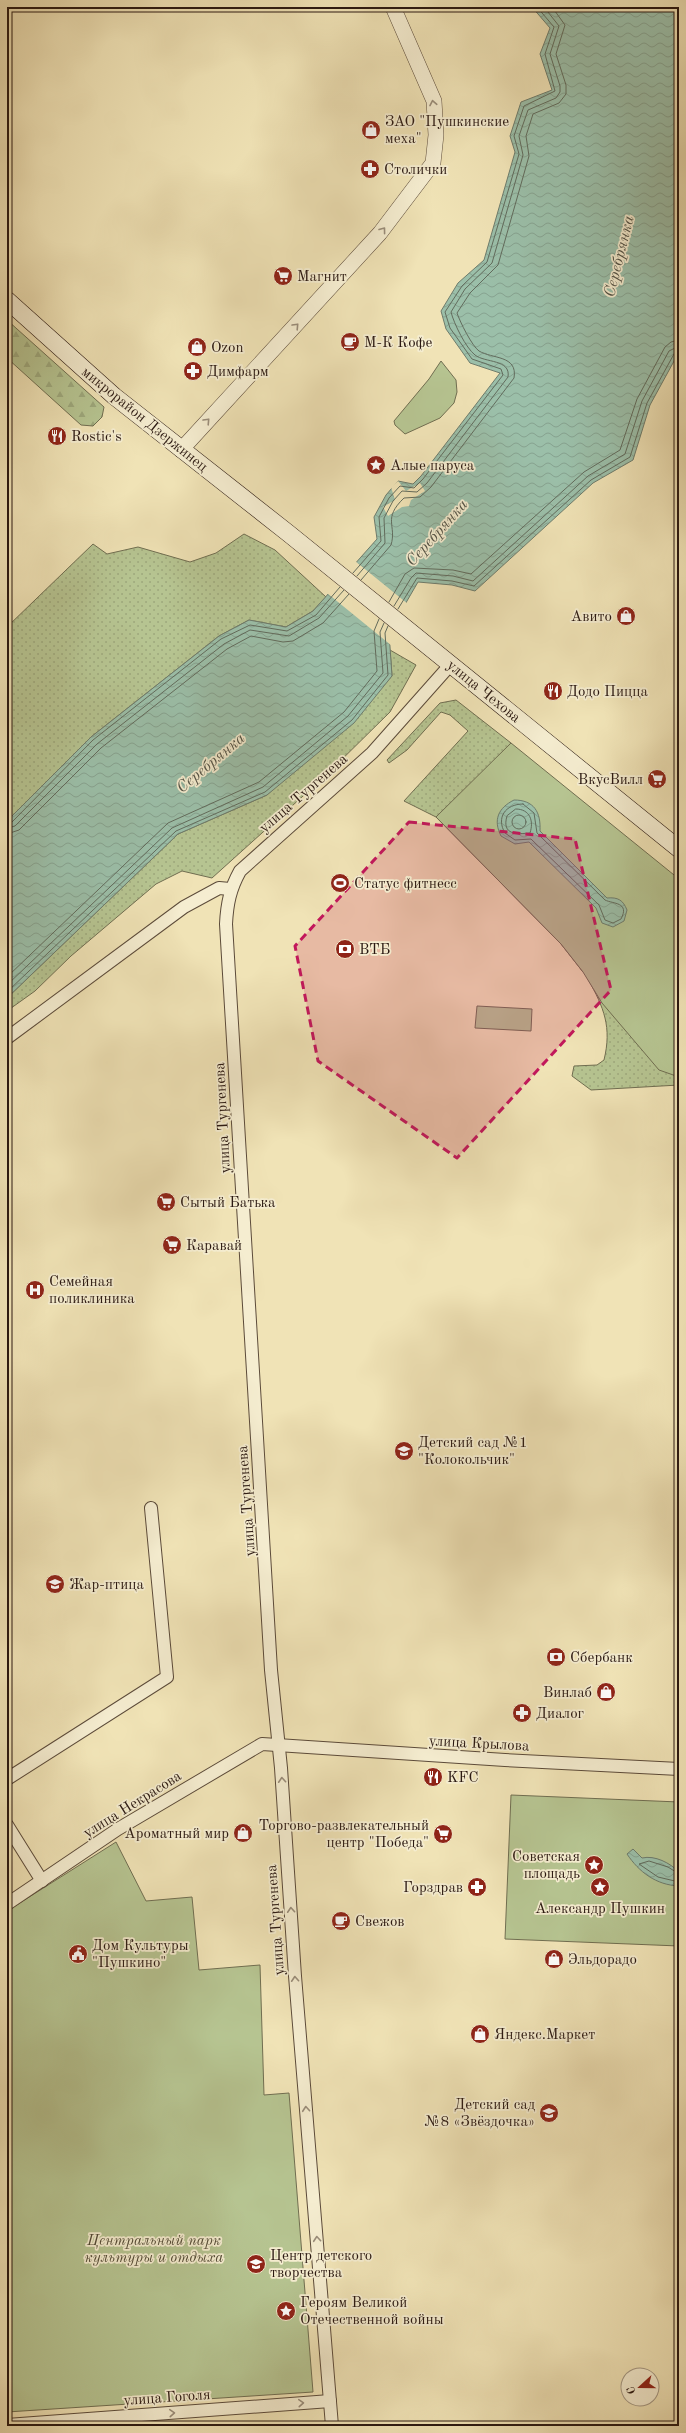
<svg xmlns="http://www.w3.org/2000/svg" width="686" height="2433" font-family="'Old Standard TT',serif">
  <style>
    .grass { fill: url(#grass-dots); stroke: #706e51 }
    .forest { fill: url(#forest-firs); stroke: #706e51 }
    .green { fill: #b6c491; stroke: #706e51 }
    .water { fill: url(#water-waves); stroke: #6e7c6c }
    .pier { fill: #f0e3b6 }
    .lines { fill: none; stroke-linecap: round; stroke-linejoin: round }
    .shore { stroke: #626c5d; stroke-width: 1 }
    .minor-casing { stroke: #5c4b3a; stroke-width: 14 }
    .tertiary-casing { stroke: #5c4b3a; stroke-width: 16 }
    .secondary-casing { stroke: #2a1811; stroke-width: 18 }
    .minor { stroke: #f5edd0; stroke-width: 12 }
    .tertiary { stroke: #f5edd0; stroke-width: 15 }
    .secondary { stroke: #f5edd0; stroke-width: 17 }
    .oneway { stroke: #9a8d7a }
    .marked { fill: #c2185b; fill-opacity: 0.2; stroke: #c2185b; stroke-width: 3; stroke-dasharray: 8 5; stroke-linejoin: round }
    .labels { text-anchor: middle; stroke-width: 3.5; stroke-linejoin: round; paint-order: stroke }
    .poi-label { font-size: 15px; fill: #2a1811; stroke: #f5edd0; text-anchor: start }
    .street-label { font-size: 15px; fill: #2a1811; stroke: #f5edd0 }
    .park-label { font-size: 15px; font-style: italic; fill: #544c37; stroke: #f5edd0 }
    .water-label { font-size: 16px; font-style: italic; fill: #525246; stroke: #f5edd0 }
  </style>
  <defs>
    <pattern id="grass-dots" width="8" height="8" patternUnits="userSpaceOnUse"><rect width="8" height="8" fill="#b6c491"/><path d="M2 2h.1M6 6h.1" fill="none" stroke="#9da87c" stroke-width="1.8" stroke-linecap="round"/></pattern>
    <pattern id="forest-firs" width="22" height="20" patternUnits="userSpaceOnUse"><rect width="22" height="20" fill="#b6c491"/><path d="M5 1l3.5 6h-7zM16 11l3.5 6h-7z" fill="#9da87c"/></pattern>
    <pattern id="water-waves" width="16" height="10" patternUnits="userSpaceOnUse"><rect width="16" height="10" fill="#9bbfa9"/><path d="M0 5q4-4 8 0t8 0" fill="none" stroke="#86a390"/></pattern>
  </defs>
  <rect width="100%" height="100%" fill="#f0e3b6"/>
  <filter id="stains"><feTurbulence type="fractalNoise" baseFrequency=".005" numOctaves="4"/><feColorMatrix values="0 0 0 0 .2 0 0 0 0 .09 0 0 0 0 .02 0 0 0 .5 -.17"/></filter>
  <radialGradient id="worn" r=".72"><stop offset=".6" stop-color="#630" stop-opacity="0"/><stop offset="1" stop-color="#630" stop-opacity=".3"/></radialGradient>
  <g class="grass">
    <polygon points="244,534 275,550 326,597 313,611 286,627 249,620 219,636 91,737 7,821 7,627 93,544 107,554 138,547 190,562 216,553"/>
    <polygon points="390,650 416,665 390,712 323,778 212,878 182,871 156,884 71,956 35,991 7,1011 7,998 178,834 267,795 392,676"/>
    <polygon points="456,700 511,743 511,869 583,972 561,944 436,817 404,801 468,731 450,715 441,712 407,750 389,763 387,760 440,703"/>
    <path d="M588,979l91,80v26l-88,5 -19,-14 2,-10 23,-1 7,-5c8,-33 0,-52 -16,-81z"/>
  </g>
  <polygon class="forest" points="7,320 104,407 102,417 93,426 81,425 7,358"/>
  <g class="green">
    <polygon points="441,361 456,380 457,392 454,403 440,418 405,434 395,425 394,421 429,379"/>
    <polygon points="511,743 679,879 679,1077 659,1070 602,1003 583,972 561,944 436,817"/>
    <polygon points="477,1006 532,1009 531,1031 475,1028"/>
    <polygon points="511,1795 679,1802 679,1946 505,1939"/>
    <polygon points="116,1842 146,1901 192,1897 199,1970 260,1965 264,2095 289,2093 313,2392 7,2412 7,1911"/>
  </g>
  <g class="water">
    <polygon points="532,7 679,7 679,352 650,405 633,460 593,483 475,591 452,585 418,582 389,632 392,676 354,723 267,795 178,834 7,998 7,821 91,737 219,636 249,620 286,627 313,611 377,539 374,517 386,495 398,481 413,484 421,476 500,373 470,363 446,329 441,311 458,283 484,260 515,152 510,136 521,102 552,90 540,54 550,28"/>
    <path d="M514,800c20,0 27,12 26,31l67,67c11,-1 16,2 20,12l-3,11 -11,6 -11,-4 -6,-15 -67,-66 -14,2 -14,-8c-8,-16 -3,-28 13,-36z"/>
    <path d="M633,1849l9,9c13,-3 28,5 37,14v14c-23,-1 -40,-14 -52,-32z"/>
  </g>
  <g class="pier">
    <polygon points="398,481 406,491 420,483 425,491 411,500 409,506 402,507 388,516 383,507 395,500 391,487"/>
    <polygon points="355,561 408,604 391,633 392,646 327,593"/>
  </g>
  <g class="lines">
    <g class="shore">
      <polyline points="353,573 381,541 379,517 389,498 400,486 414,488 423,479 503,375 501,369 472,359 450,328 445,312 462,286 487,262 519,154 514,136 524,106 555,91 545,54 554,27 537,7"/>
      <path d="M357,576l28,-33 -1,-25 9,-17 9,-10 15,1 10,-9 81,-106c3,-18 -23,-14 -33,-22 -9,-7 -21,-31 -24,-43l14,-23 27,-26 31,-108 -4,-19 9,-26 28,-12 4,-6v-6l-10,-32 9,-28 -15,-19"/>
      <path d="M361,580l30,-35c6,-20 -9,-26 13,-47l16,-1 11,-10 83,-109c4,-23 -22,-19 -35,-27 -7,-5 -19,-29 -22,-38l13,-20 28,-28 31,-109 -3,-20 7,-22 26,-11 7,-9v-9l-10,-31 9,-29 -13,-18"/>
      <polyline points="389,602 405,574 414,568 453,570 471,574 584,472 620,450 637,399 665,347 671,342 679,340"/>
      <polyline points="394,606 411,578 416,573 453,576 473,581 588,476 625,454 642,401 669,351 679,346"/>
      <polyline points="398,609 417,578 452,581 474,586 591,480 630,457 647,403 674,354 679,351"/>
      <path d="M523,804l11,9 3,20 68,67c8,4 25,2 16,19l-8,4 -8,-3 -6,-15 -68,-66 -16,1 -10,-7c-9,-15 0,-29 18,-29z"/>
      <path d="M516,809c14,0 18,12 14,24 -12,1 -29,3 -23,-17z"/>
      <circle cx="519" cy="822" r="7"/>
      <polyline points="7,823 12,822 93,740 221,639 250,625 287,631 316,615 340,587"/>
      <polyline points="7,828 15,826 97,744 224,644 250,630 289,636 319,618 344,590"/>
      <polyline points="7,834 19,830 101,748 227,649 251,636 283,642 293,641 323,623 349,594"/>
      <polyline points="7,977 168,823 259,782 344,712 377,671 374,631 379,619"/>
      <polyline points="7,985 172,828 263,787 348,716 383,673 380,632 384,623"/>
      <polyline points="7,992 176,831 265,792 352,720 388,675 385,633 388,626"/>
      <polyline points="679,1874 668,1867 649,1861 639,1864 658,1877 679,1882"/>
    </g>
    <defs>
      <g id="minor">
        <polyline points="7,1038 184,907 219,888 230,889"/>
        <polyline points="7,1779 167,1677 151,1508"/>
        <polyline points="7,1825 42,1881"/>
        <polyline points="7,1904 118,1829 262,1744 505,1760 679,1769"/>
        <polyline points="7,2425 330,2401"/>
        <path d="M332,2426l-37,-450 -14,-208 -10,-98 -45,-746c1,-20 4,-35 14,-53l132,-118 79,-89"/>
      </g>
      <polyline id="tertiary" points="181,450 380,233 433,163 436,135 434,101 393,7"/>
      <polyline id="secondary" points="7,300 114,396 288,533 679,849"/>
    </defs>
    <use href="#minor" class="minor-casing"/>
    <use href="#tertiary" class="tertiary-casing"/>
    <use href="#secondary" class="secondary-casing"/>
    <use href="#minor" class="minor"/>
    <use href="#tertiary" class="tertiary"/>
    <use href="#secondary" class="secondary"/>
  </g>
  <defs><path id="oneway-chevron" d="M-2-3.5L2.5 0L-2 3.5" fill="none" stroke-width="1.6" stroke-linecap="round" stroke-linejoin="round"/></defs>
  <g class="oneway">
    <use href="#oneway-chevron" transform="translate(433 103) rotate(-101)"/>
    <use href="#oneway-chevron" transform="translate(383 230) rotate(-53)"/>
    <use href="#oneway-chevron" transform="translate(296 326) rotate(-47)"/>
    <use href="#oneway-chevron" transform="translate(207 421) rotate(-47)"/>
    <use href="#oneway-chevron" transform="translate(282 1780) rotate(-94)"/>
    <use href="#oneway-chevron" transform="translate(291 1910) rotate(-94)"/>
    <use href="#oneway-chevron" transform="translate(295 1979) rotate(-94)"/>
    <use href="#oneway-chevron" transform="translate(306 2109) rotate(-95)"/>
    <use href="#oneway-chevron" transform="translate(317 2239) rotate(-95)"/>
    <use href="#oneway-chevron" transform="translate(301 2403) rotate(-4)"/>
    <use href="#oneway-chevron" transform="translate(172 2413) rotate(-4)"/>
  </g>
  <path class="marked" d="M409,822l166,17 36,151 -154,168 -139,-97 -23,-115z"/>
  <defs>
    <symbol id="shop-disc" viewBox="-11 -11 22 22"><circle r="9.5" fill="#8f2418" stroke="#f5edd0"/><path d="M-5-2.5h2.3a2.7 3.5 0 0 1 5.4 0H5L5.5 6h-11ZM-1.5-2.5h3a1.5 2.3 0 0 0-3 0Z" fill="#fff"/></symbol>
    <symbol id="pharmacy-disc" viewBox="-11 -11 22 22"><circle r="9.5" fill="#8f2418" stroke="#f5edd0"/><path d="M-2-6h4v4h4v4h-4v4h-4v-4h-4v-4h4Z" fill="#fff"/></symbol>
    <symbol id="supermarket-disc" viewBox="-11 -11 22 22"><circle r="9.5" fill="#8f2418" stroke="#f5edd0"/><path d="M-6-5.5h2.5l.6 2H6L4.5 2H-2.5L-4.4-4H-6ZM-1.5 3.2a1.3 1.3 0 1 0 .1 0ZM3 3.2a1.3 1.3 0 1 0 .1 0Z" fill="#fff"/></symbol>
    <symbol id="cafe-disc" viewBox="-11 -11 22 22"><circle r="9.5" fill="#8f2418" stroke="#f5edd0"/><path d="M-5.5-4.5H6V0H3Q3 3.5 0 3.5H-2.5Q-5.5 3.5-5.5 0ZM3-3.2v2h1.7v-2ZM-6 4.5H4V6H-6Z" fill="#fff"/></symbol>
    <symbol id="restaurant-disc" viewBox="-11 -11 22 22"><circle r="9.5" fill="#8f2418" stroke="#f5edd0"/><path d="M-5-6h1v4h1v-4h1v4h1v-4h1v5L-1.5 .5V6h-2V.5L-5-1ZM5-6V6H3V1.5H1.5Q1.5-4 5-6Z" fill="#fff"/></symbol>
    <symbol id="sight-disc" viewBox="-11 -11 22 22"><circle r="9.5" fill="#8f2418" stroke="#f5edd0"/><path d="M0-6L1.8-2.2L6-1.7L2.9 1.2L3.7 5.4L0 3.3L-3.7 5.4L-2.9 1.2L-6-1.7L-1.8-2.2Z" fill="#fff"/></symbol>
    <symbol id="stadium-disc" viewBox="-11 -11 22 22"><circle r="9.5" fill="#8f2418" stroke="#f5edd0"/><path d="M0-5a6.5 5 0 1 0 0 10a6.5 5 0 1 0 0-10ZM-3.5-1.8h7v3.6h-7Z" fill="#fff"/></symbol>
    <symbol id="bank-disc" viewBox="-11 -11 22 22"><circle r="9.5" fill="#8f2418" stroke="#f5edd0"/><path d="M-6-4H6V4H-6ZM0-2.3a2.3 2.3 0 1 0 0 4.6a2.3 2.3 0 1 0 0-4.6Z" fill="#fff"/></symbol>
    <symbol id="hospital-disc" viewBox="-11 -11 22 22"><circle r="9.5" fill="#8f2418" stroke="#f5edd0"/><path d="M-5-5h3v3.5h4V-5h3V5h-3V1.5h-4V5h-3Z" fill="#fff"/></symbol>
    <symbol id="school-disc" viewBox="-11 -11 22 22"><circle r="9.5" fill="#8f2418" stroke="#f5edd0"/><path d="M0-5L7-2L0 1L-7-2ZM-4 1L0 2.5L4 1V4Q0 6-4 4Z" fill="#fff"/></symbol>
    <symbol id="civic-disc" viewBox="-11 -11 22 22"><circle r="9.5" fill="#8f2418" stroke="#f5edd0"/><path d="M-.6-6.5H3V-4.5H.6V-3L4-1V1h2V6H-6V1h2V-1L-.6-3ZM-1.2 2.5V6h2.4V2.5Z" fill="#fff"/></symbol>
  </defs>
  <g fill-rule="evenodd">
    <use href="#shop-disc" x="360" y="119" width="22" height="22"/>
    <use href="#pharmacy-disc" x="359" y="158" width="22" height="22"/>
    <use href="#supermarket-disc" x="272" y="265" width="22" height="22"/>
    <use href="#cafe-disc" x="339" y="331" width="22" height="22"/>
    <use href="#shop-disc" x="186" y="336" width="22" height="22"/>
    <use href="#pharmacy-disc" x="182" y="360" width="22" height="22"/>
    <use href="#restaurant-disc" x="46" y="425" width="22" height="22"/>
    <use href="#sight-disc" x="365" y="454" width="22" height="22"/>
    <use href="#shop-disc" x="615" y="605" width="22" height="22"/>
    <use href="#restaurant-disc" x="542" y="680" width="22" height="22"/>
    <use href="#supermarket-disc" x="646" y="768" width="22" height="22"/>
    <use href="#stadium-disc" x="329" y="872" width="22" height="22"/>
    <use href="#bank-disc" x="334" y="938" width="22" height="22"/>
    <use href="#supermarket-disc" x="155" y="1191" width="22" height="22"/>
    <use href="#supermarket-disc" x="161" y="1234" width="22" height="22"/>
    <use href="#hospital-disc" x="24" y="1279" width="22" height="22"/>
    <use href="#school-disc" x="393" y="1440" width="22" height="22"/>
    <use href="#school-disc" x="44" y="1573" width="22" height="22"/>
    <use href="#bank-disc" x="545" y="1646" width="22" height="22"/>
    <use href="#shop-disc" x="595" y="1681" width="22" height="22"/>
    <use href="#pharmacy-disc" x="511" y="1702" width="22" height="22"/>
    <use href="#restaurant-disc" x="422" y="1766" width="22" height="22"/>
    <use href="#shop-disc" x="232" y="1822" width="22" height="22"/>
    <use href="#supermarket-disc" x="432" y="1823" width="22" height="22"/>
    <use href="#sight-disc" x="583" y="1854" width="22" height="22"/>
    <use href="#pharmacy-disc" x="466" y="1876" width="22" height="22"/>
    <use href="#sight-disc" x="589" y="1876" width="22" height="22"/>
    <use href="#cafe-disc" x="330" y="1910" width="22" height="22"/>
    <use href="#civic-disc" x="67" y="1943" width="22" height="22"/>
    <use href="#shop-disc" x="543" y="1948" width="22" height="22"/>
    <use href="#shop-disc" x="469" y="2023" width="22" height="22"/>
    <use href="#school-disc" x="538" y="2102" width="22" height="22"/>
    <use href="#school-disc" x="245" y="2253" width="22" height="22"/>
    <use href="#sight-disc" x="275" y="2300" width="22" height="22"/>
  </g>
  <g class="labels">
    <g class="poi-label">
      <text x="385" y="126">ЗАО "Пушкинские<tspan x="385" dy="17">меха"</tspan></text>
      <text x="384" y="174">Столички</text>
      <text x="297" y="281">Магнит</text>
      <text x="364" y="347">М-К Кофе</text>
      <text x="211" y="352">Ozon</text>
      <text x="207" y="376">Димфарм</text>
      <text x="71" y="441">Rostic's</text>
      <text x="390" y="470">Алые паруса</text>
      <text x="612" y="621" text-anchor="end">Авито</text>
      <text x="567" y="696">Додо Пицца</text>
      <text x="643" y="784" text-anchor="end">ВкусВилл</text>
      <text x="354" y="888">Статус фитнесс</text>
      <text x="359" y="954">ВТБ</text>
      <text x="180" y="1207">Сытый Батька</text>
      <text x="186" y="1250">Каравай</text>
      <text x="49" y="1286">Семейная<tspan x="49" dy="17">поликлиника</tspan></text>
      <text x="418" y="1447">Детский сад №1<tspan x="418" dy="17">"Колокольчик"</tspan></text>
      <text x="69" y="1589">Жар-птица</text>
      <text x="570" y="1662">Сбербанк</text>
      <text x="592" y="1697" text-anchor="end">Винлаб</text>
      <text x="536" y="1718">Диалог</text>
      <text x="447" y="1782">KFC</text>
      <text x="429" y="1830" text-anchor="end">Торгово-развлекательный<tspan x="429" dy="17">центр "Победа"</tspan></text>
      <text x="229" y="1838" text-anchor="end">Ароматный мир</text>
      <text x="580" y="1861" text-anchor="end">Советская<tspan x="580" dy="17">площадь</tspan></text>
      <text x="463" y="1892" text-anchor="end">Горздрав</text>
      <text x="600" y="1913" text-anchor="middle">Александр Пушкин</text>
      <text x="355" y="1926">Свежов</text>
      <text x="92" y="1950">Дом Культуры<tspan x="92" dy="17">"Пушкино"</tspan></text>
      <text x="568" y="1964">Эльдорадо</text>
      <text x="494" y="2039">Яндекс.Маркет</text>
      <text x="535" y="2109" text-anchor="end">Детский сад<tspan x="535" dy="17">№8 «Звёздочка»</tspan></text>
      <text x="270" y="2260">Центр детского<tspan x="270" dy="17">творчества</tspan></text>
      <text x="300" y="2307">Героям Великой<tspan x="300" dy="17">Отечественной войны</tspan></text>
    </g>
    <g class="street-label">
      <text transform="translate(145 419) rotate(39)" y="5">микрорайон Дзержинец</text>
      <text transform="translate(484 691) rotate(39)" y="5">улица Чехова</text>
      <text transform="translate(303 793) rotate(-41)" y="5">улица Тургенева</text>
      <text transform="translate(222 1118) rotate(-93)" y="5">улица Тургенева</text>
      <text transform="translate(246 1501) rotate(-94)" y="5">улица Тургенева</text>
      <text transform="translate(479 1743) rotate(3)" y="5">улица Крылова</text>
      <text transform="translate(132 1804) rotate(-32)" y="5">улица Некрасова</text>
      <text transform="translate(275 1920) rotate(-94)" y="5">улица Тургенева</text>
      <text transform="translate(167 2397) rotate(-4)" y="5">улица Гоголя</text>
    </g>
    <g class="park-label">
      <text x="154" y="2245">Центральный парк<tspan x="154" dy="17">культуры и отдыха</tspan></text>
    </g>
    <g class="water-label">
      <text transform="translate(618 256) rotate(-76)" y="6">Серебрянка</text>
      <text transform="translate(436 532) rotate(-48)" y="6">Серебрянка</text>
      <text transform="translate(210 762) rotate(-40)" y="6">Серебрянка</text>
    </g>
  </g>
  <rect width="686" height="2433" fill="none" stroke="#f0e3b6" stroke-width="24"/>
  <rect x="8" y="8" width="670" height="2417" fill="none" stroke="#2a1811" stroke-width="2"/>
  <rect x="12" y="12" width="662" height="2409" fill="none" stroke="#2a1811"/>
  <g transform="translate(640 2387) rotate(249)"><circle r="19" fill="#f5edd0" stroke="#a49884"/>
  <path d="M0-3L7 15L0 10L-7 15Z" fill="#8f2418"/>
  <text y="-6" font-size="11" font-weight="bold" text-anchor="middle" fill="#2a1811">С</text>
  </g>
  <rect width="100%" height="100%" filter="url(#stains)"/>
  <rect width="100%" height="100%" fill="url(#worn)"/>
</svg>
